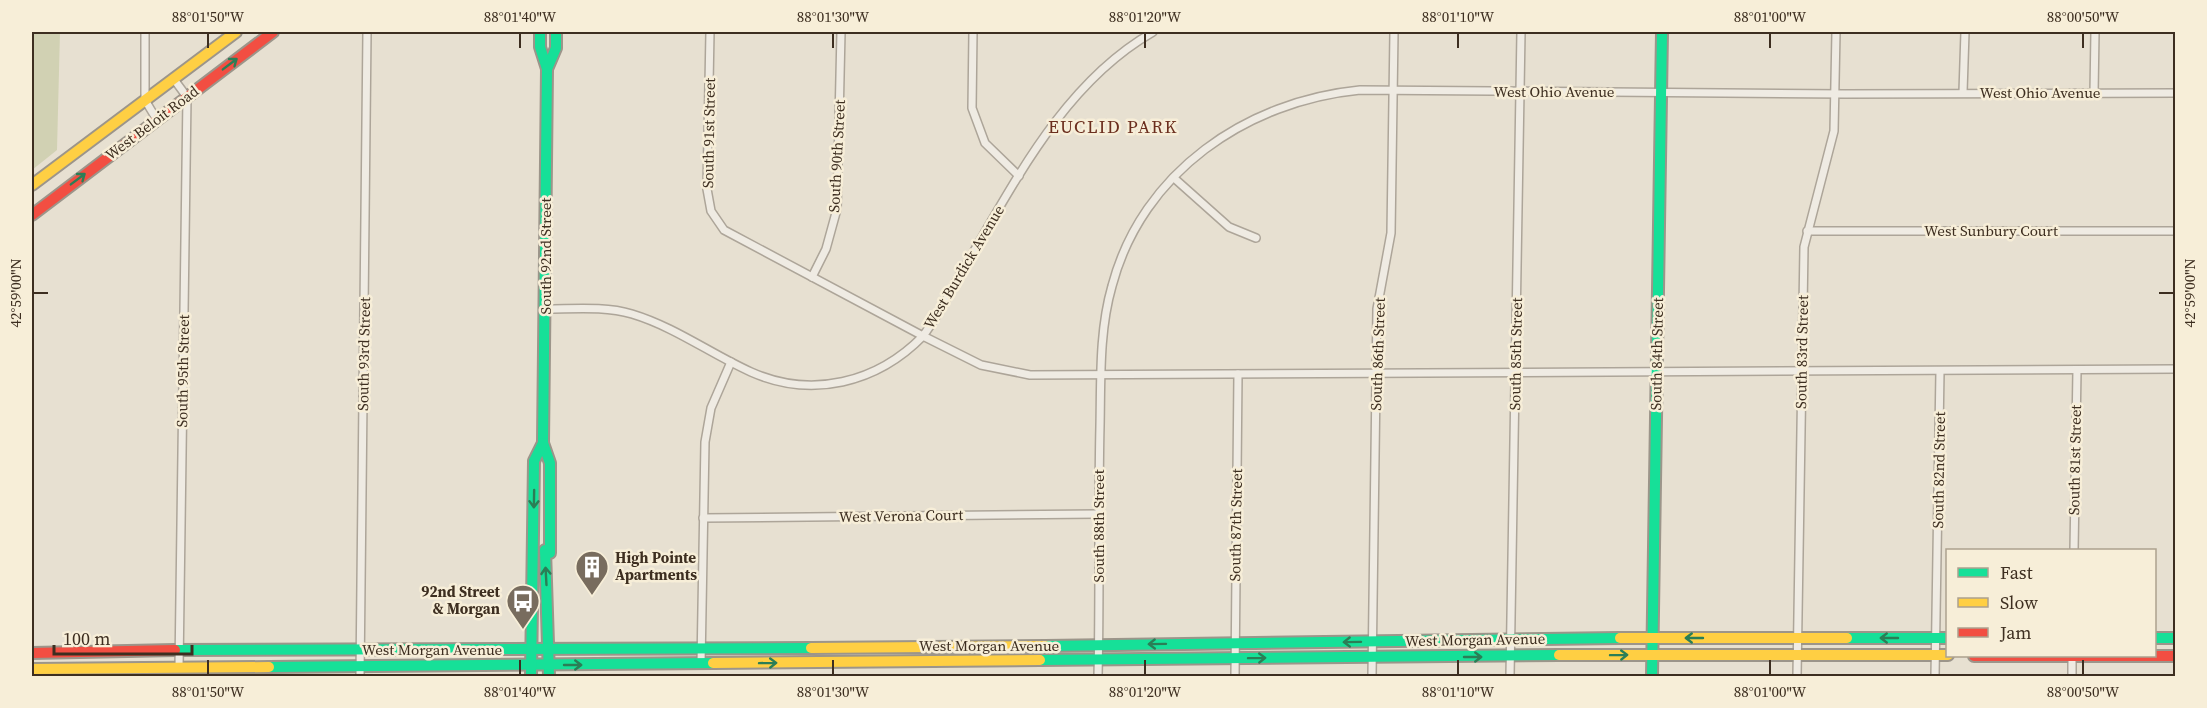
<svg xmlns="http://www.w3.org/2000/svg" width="2207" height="708" font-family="'Source Serif 4',serif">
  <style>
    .cemetery { fill: #d1d1b3 }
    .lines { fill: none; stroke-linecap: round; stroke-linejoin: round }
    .street-casing { stroke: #ada599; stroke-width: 10 }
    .fast-casing { stroke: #9c958a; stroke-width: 14 }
    .slow-casing { stroke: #9c958a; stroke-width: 14 }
    .jam-casing { stroke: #9c958a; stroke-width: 14 }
    .street { stroke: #efebe3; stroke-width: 7 }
    .fast { stroke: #16e098; stroke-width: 10 }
    .slow { stroke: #ffcf43; stroke-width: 10 }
    .jam { stroke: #f24e42; stroke-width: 10 }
    .oneway { stroke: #2b7e56 }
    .ticks { fill: none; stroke: #3d2e20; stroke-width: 2 }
    .labels { text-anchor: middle; stroke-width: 5; stroke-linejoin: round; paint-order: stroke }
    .street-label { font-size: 15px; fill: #3d2e20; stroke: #f7eed8 }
    .poi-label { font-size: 15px; font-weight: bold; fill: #3d2e20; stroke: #f7eed8; text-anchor: start }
    .quarter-label { font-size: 18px; letter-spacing: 1.5px; fill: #6b2e1e; stroke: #f7eed8 }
    .neatline { fill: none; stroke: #3d2e20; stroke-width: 2 }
    .ticks-label { font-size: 15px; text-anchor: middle; fill: #3d2e20 }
  </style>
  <rect width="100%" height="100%" fill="#e7e0d1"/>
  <polygon class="cemetery" points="32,32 60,32 57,150 32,170"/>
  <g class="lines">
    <defs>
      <g id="street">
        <polyline points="145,32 145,100 157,120"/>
        <path d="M710,32l-3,157 4,22 13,19 199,106c15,-20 26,-42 38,-63 52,-87 101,-189 192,-241"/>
        <polyline points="973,32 972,108 985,143 1019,176"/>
        <polyline points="173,78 187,97 179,668"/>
        <polyline points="1963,92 1965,32"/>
        <polyline points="2094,93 2095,32"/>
        <polyline points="1174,178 1229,227 1256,238"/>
        <polyline points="1807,231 2176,231"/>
        <polyline points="812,277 826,249 837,209 841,32"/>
        <path d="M546,309c28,0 59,-3 86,5 43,13 79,40 119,58 61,27 126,11 172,-36l58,29 49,10 1146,-6"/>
        <polyline points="703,518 1098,514"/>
        <polyline points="2074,550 2077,370"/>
        <polyline points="701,664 705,442 711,408 731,362"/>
        <polyline points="360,676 367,32"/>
        <path d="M1098,676c2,-83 0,-166 2,-250 1,-46 -1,-95 12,-140 30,-114 135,-185 248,-196l485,4 331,-1"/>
        <polyline points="1235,676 1238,374"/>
        <polyline points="1372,676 1377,309 1391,233 1394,32"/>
        <polyline points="1510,676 1521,32"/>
        <polyline points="1797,676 1804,247 1834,131 1836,32"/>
        <polyline points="1935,676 1940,371"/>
        <polyline points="2072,676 2072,656"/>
      </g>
      <g id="fast">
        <polyline points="540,32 540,47 547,69 543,443 550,463 550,553 545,550 549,676"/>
        <polyline points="547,69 556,48 556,32"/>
        <polyline points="1847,638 1948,638"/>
        <polyline points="2154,638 2176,638"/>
        <polyline points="1045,646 1620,638"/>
        <polyline points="175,650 811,648"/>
        <polyline points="1040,660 1559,655"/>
        <polyline points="269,667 713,663"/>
        <polyline points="531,676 534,461 543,443"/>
        <polyline points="1652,676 1662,32"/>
      </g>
      <g id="slow">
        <polyline points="32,185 236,32"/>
        <polyline points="1620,638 1847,638"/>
        <polyline points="811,648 1045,646"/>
        <polyline points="1559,655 1948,655"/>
        <polyline points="713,663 1040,660"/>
        <polyline points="32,669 269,667"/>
      </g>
      <g id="jam">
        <polyline points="32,215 273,32"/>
        <polyline points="32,653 175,650"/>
        <polyline points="1974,656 2176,656"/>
      </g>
    </defs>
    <use href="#street" class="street-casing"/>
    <use href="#fast" class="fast-casing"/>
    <use href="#slow" class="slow-casing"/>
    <use href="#jam" class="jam-casing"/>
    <use href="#street" class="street"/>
    <use href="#fast" class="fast"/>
    <use href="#slow" class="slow"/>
    <use href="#jam" class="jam"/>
  </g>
  <defs><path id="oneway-shaft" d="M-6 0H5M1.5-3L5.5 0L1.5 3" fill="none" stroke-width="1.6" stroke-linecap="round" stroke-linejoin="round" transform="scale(1.5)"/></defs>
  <g class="oneway">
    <use href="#oneway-shaft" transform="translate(230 64) rotate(-37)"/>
    <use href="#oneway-shaft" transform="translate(78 179) rotate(-37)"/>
    <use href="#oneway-shaft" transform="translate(534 499) rotate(91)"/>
    <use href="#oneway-shaft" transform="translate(546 576) rotate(-93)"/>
    <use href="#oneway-shaft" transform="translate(1694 638) rotate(180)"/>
    <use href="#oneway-shaft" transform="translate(1889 638) rotate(180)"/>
    <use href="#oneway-shaft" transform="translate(1352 642) rotate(179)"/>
    <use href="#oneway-shaft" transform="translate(1157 644) rotate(179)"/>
    <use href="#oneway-shaft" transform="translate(1619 655) rotate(-1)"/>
    <use href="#oneway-shaft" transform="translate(1473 657)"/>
    <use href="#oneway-shaft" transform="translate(1257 658) rotate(-1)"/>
    <use href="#oneway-shaft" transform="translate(768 663) rotate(-1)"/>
    <use href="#oneway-shaft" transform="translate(573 665)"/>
  </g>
  <path class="ticks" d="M208,33v15M520,33v15M833,33v15M1145,33v15M1458,33v15M1770,33v15M2083,33v15M33,293h15M2159,293h15M208,660v15M520,660v15M833,660v15M1145,660v15M1458,660v15M1770,660v15M2083,660v15"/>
  <defs>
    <symbol id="building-pin" viewBox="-11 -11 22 30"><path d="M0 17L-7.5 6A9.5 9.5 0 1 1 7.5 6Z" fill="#786c5e" stroke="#f7eed8"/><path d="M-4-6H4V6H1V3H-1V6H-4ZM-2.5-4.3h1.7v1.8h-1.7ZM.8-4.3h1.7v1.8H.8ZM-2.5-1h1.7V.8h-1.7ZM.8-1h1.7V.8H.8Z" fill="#fff"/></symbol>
    <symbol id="bus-pin" viewBox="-11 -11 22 30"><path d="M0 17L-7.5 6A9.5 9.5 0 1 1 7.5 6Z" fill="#786c5e" stroke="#f7eed8"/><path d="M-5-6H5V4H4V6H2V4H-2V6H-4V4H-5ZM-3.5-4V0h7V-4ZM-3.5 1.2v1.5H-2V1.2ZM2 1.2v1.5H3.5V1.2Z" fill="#fff"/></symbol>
  </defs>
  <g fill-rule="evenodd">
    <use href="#building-pin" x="573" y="548" width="38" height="52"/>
    <use href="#bus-pin" x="504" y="582" width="38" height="52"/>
  </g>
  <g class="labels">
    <g class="street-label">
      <text x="1554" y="97">West Ohio Avenue</text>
      <text x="2040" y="98">West Ohio Avenue</text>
      <text transform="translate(152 123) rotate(-37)" y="5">West Beloit Road</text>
      <text transform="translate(709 133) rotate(-89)" y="5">South 91st Street</text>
      <text transform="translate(837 156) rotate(-87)" y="5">South 90th Street</text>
      <text x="1991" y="236">West Sunbury Court</text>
      <text transform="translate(546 256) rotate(-90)" y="5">South 92nd Street</text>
      <text transform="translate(964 267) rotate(-59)" y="5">West Burdick Avenue</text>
      <text transform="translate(1802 352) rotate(-89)" y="5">South 83rd Street</text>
      <text transform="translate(364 354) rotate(-89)" y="5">South 93rd Street</text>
      <text transform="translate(1378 354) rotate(-88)" y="5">South 86th Street</text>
      <text transform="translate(1516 354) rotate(-89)" y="5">South 85th Street</text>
      <text transform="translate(1657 354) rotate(-89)" y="5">South 84th Street</text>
      <text transform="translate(183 371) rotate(-89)" y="5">South 95th Street</text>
      <text transform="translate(2075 460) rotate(-89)" y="5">South 81st Street</text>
      <text transform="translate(1939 470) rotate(-89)" y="5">South 82nd Street</text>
      <text transform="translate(901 516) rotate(-1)" y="5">West Verona Court</text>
      <text transform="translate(1236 525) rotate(-89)" y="5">South 87th Street</text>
      <text transform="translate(1099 526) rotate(-90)" y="5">South 88th Street</text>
      <text transform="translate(1475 640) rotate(-1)" y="5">West Morgan Avenue</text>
      <text x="989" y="651">West Morgan Avenue</text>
      <text x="432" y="655">West Morgan Avenue</text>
    </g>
    <g class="poi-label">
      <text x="615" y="563">High Pointe<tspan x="615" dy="17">Apartments</tspan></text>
      <text x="500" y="597" text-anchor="end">92nd Street<tspan x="500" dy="17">&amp; Morgan</tspan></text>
    </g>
    <g class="quarter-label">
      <text x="1113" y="133">EUCLID PARK</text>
    </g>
  </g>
  <rect width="2207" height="708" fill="none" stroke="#f7eed8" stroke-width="66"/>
  <rect x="1946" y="549" width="210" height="108" fill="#f7eed8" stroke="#ada18e" stroke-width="1.5"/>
  <rect x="1958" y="568" width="30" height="9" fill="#16e098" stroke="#ada18e" stroke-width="1.5"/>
  <text x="2000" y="579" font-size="18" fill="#3d2e20">Fast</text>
  <rect x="1958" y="598" width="30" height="9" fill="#ffcf43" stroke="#ada18e" stroke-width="1.5"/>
  <text x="2000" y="609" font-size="18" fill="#3d2e20">Slow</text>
  <rect x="1958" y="628" width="30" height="9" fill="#f24e42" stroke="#ada18e" stroke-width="1.5"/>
  <text x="2000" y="639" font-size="18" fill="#3d2e20">Jam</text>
  <path d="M54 645v9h138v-9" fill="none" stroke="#3d2e20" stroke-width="3"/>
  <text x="63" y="645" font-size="18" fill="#3d2e20" stroke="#f7eed8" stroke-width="4.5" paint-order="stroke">100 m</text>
  <rect x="33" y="33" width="2141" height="642" class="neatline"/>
  <g class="ticks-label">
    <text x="208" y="22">88°01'50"W</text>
    <text x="520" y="22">88°01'40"W</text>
    <text x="833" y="22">88°01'30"W</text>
    <text x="1145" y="22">88°01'20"W</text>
    <text x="1458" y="22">88°01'10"W</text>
    <text x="1770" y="22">88°01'00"W</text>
    <text x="2083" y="22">88°00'50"W</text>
    <text transform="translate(16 293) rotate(-90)" y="5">42°59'00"N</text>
    <text transform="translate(2190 293) rotate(-90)" y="5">42°59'00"N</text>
    <text x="208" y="697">88°01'50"W</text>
    <text x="520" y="697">88°01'40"W</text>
    <text x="833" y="697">88°01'30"W</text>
    <text x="1145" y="697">88°01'20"W</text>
    <text x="1458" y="697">88°01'10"W</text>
    <text x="1770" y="697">88°01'00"W</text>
    <text x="2083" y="697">88°00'50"W</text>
  </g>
</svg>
